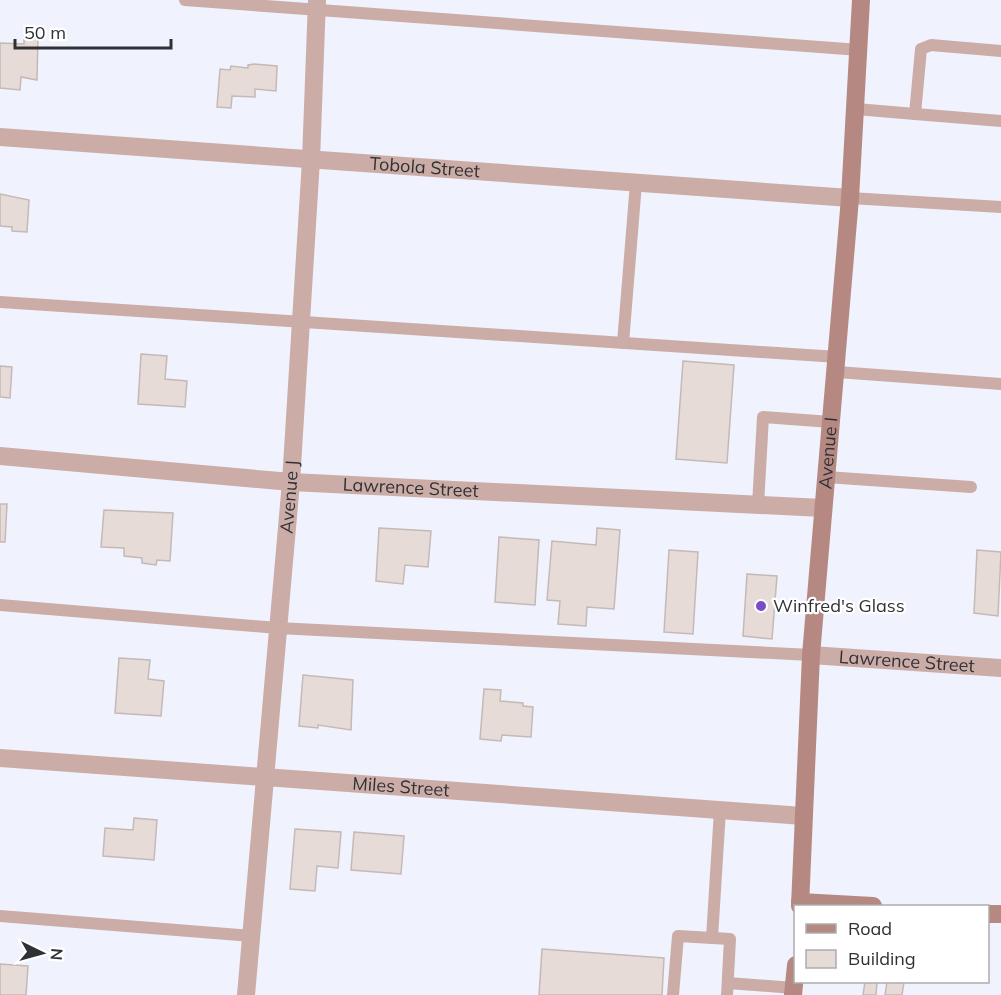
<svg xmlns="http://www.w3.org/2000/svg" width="1001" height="995" font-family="Mulish,sans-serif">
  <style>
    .building { fill: #e7dbd8; stroke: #c5b9b6; stroke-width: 1.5 }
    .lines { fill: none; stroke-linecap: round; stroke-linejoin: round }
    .lane { stroke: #cbaca7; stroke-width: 12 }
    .street { stroke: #cbaca7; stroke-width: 18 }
    .secondary { stroke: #b58982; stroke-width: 18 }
    .poi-dot { fill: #794dc6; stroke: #fff; stroke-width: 2 }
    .labels { text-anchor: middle; stroke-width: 4.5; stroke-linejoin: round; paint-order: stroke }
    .street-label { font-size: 18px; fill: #303135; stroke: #fff }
    .poi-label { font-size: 18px; fill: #303135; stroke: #fff; text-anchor: start }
  </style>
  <rect width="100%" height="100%" fill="#f0f2fd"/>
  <g class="building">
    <polygon points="24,35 38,36 37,80 21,77 20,90 0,88 0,43 24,44"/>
    <polygon points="254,64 277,66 276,91 255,89 255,97 232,96 231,108 217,107 220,69 230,70 231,66 248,68 248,65"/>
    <polygon points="0,194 29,200 27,232 12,231 12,227 0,226"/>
    <polygon points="141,354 167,356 165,379 187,381 185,407 138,404"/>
    <polygon points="683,361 734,365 727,463 676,459"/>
    <polygon points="0,366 12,367 10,398 0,397"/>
    <polygon points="0,504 7,504 5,542 0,542"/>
    <polygon points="104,510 173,513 170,561 157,560 156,565 142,563 142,558 124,556 124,548 101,547"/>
    <polygon points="379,528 431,531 428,567 405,565 403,584 376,581"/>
    <polygon points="597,528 620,530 614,609 587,607 586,626 558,624 560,601 547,600 552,541 596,545"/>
    <polygon points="499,537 539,540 535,605 495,602"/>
    <polygon points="669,550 698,552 693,634 664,632"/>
    <polygon points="977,550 1001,552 998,616 974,613"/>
    <polygon points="747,574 777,576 772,639 743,636"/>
    <polygon points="119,658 150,660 148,679 164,681 161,716 115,713"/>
    <polygon points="303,675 353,680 351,730 318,725 318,728 299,726"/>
    <polygon points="484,689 501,690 500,701 523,703 523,706 533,707 531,737 502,735 501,741 480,739"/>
    <polygon points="134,818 157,820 154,860 103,856 105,828 133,830"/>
    <polygon points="295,829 341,832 338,868 317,866 315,891 290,889"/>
    <polygon points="354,832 404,836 401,874 351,870"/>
    <polygon points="542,949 664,958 662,995 539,995"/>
    <polygon points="0,964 28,966 26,995 0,995"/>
    <polygon points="865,982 877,982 876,995 863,995"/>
    <polygon points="887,982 904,982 902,995 885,995"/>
  </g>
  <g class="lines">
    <g class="lane">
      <polyline points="185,0 860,50"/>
      <polyline points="856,109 915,114 921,49 931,45 1001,51"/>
      <polyline points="915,114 1001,121"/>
      <polyline points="850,198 1001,207"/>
      <polyline points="0,302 838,357"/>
      <polyline points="623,343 636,183"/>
      <polyline points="837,372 1001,384"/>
      <polyline points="826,477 971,487"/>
      <polyline points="758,505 763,417 831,422"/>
      <polyline points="0,605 278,628 811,655"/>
      <polyline points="0,916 252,936"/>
      <polyline points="712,938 720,810"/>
      <polyline points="728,983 794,988"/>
      <polyline points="673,995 678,936 730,939 727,995"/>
    </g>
    <g class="street">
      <path id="s1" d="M0,137l850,61"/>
      <path id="s2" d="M0,456l291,26 532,26"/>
      <path id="s3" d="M811,655l190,13"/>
      <path id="s4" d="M0,758l803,58"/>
      <path id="s5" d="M246,995l45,-513 20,-322 6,-160"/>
    </g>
    <g class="secondary">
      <polyline points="800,902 873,906"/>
      <path id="s6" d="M800,906l11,-251 39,-457 11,-198"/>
      <polyline points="988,914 1001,914"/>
      <polyline points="793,995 796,965"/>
    </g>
  </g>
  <circle class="poi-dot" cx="761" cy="606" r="6"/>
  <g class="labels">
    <g class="street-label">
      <text dy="6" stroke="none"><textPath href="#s1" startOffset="426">Tobola Street</textPath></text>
      <text dy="6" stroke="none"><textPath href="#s6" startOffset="454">Avenue I</textPath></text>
      <text dy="6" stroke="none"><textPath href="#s2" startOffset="412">Lawrence Street</textPath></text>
      <text dy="6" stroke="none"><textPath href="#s5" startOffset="500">Avenue J</textPath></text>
      <text dy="6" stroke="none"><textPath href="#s3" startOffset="96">Lawrence Street</textPath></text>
      <text dy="6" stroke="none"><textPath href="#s4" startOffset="402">Miles Street</textPath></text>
    </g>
    <g class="poi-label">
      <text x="773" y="612">Winfred's Glass</text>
    </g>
  </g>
  <rect x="794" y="905" width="195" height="78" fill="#ffffff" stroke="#acadae" stroke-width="1.5"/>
  <rect x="806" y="924" width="30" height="9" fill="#b58982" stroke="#acadae" stroke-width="1.5"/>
  <text x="848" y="935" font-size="18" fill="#303135">Road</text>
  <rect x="806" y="950" width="30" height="18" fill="#e7dbd8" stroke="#acadae" stroke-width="1.5"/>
  <text x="848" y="965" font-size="18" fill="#303135">Building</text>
  <g transform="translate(42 953) rotate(95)" stroke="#ffffff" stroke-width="4.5" paint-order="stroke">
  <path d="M0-4.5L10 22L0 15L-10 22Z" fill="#303135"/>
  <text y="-9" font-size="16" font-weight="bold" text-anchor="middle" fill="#303135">N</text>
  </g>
  <path d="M15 39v9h156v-9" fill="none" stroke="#303135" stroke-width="3"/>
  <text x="24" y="39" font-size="18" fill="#303135" stroke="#ffffff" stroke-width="4.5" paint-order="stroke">50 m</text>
</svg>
